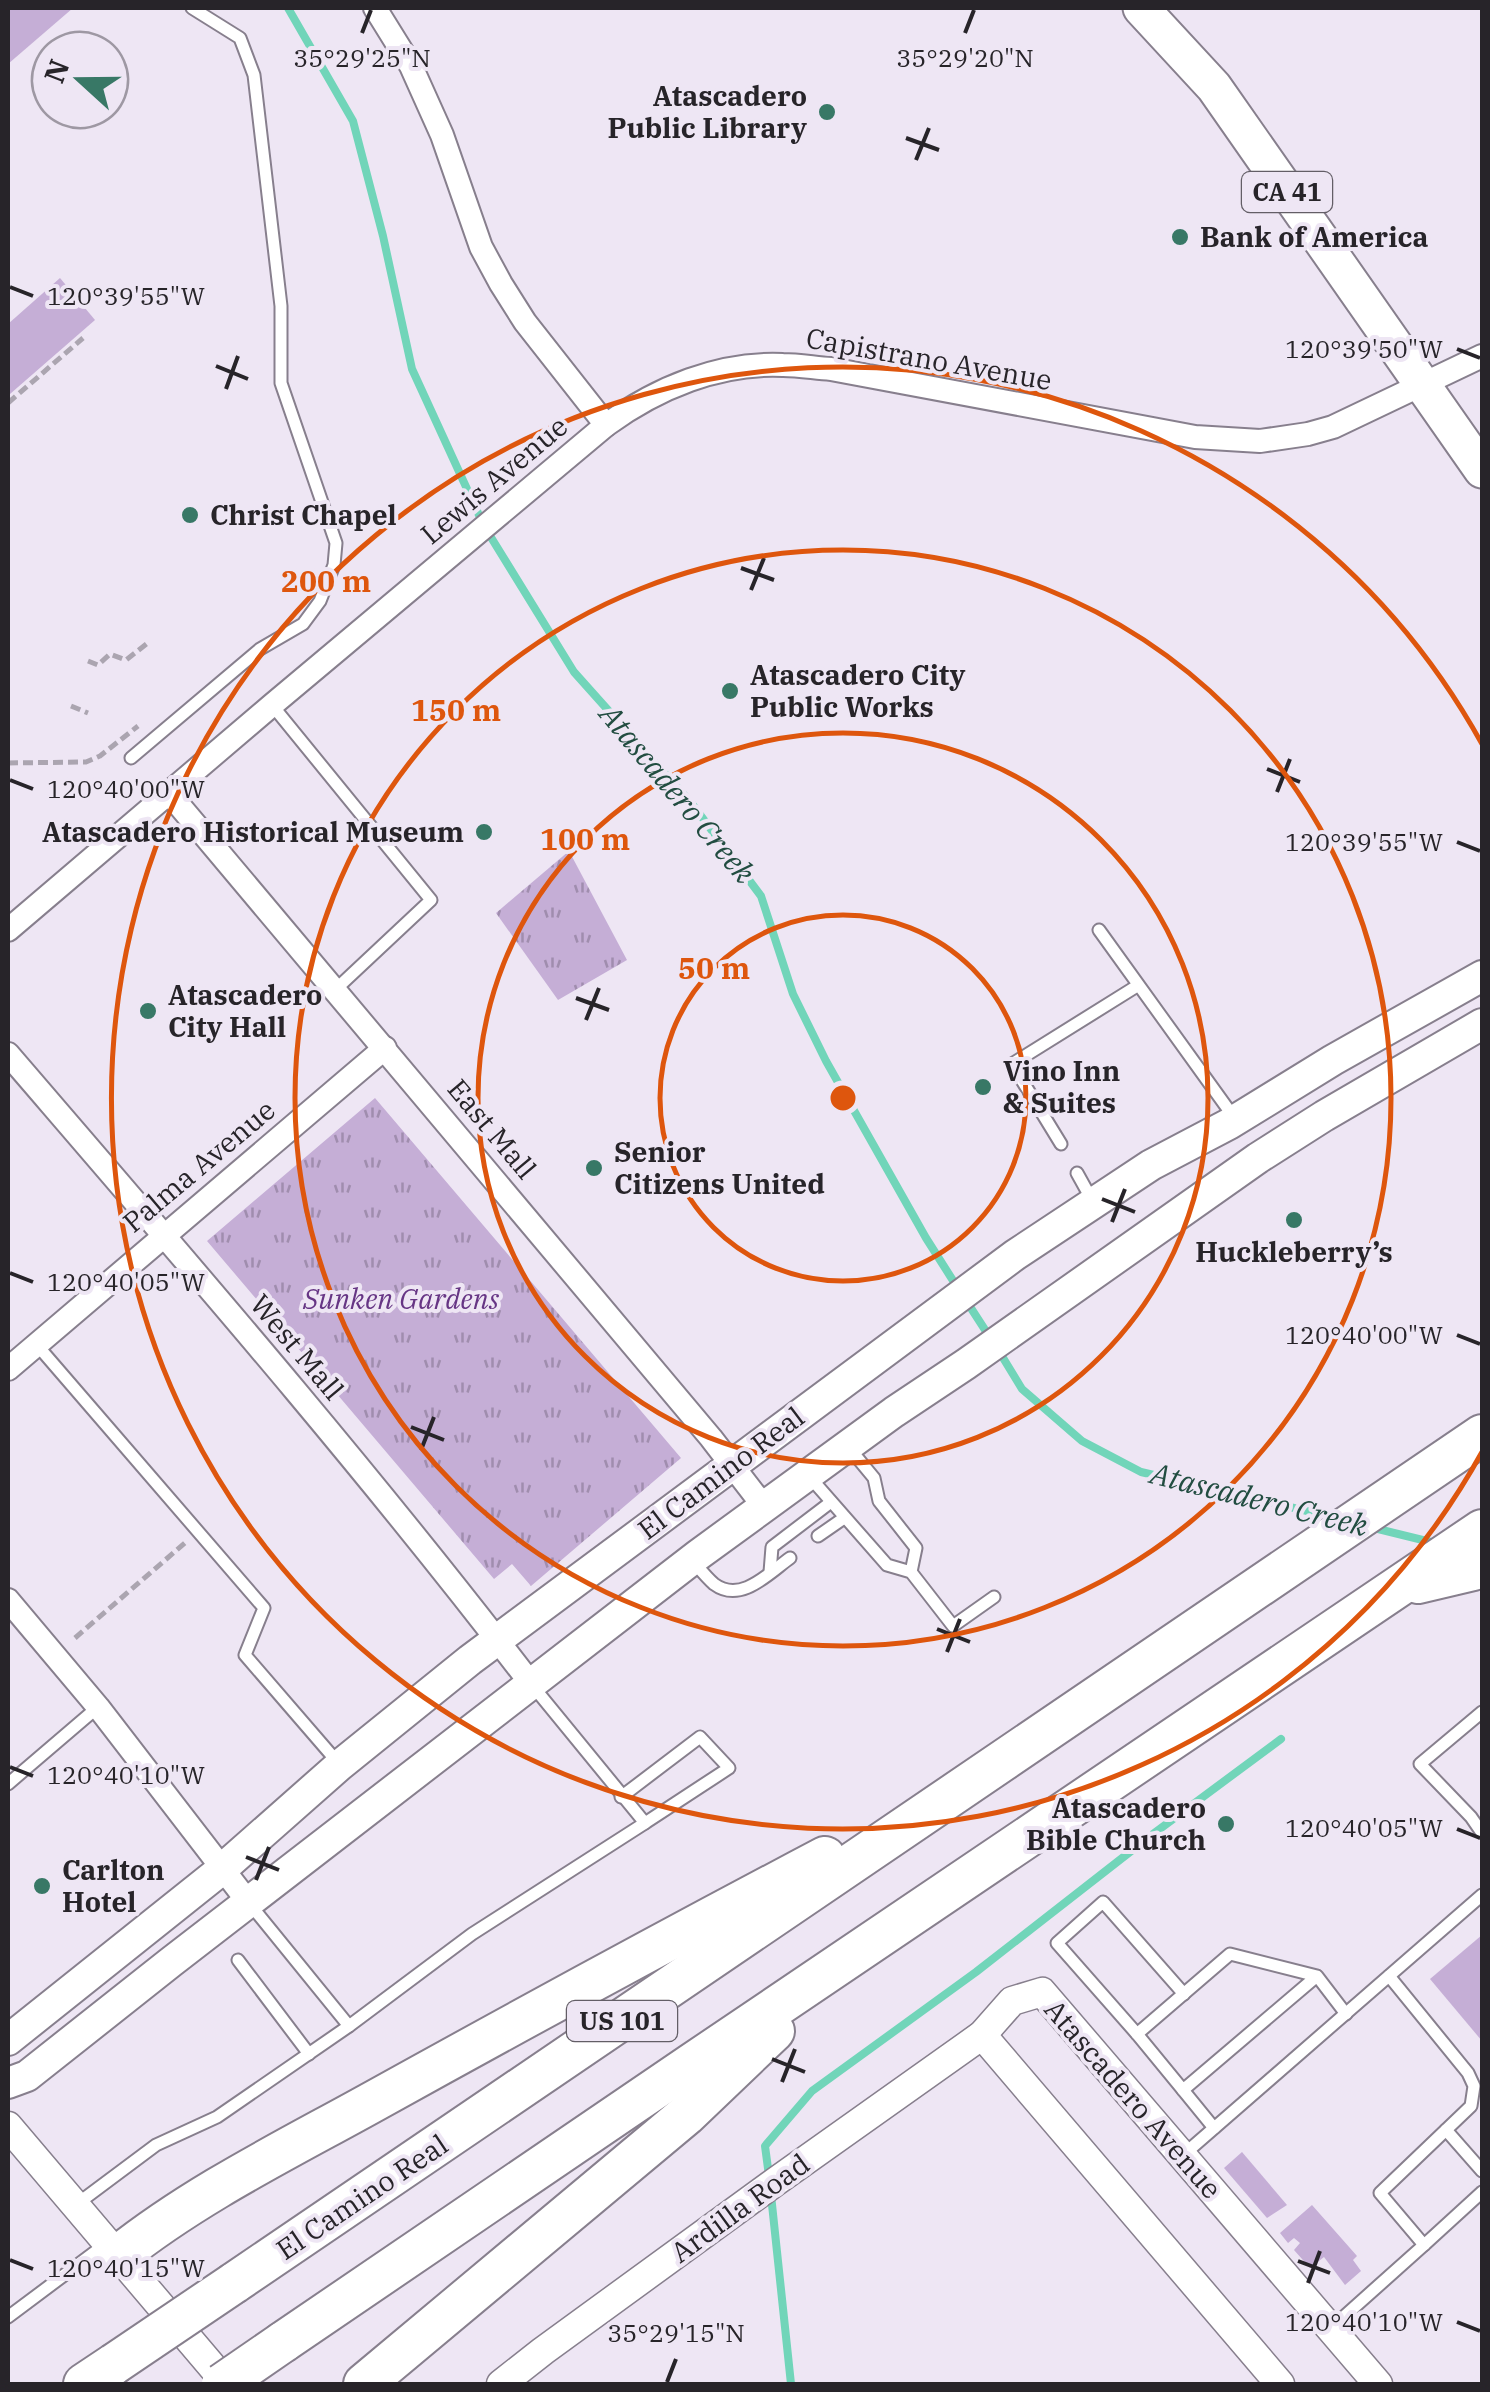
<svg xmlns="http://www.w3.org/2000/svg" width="1490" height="2392" font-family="'IBM Plex Serif',serif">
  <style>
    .grass { fill: #c5aed6 }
    .park { fill: url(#park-tufts) }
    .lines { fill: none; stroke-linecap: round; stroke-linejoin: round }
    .stream { stroke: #71d5b9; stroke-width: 8 }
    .service-casing { stroke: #877f8d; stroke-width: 15 }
    .minor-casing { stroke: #877f8d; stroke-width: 26 }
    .tertiary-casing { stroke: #877f8d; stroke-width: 31 }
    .secondary-casing { stroke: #877f8d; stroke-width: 34 }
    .primary-casing { stroke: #877f8d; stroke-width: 39 }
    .motorway-casing { stroke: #877f8d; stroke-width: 44 }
    .path { stroke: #aba5b0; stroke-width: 5; stroke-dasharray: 10 5; stroke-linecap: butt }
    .service { stroke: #fff; stroke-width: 11 }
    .minor { stroke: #fff; stroke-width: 22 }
    .tertiary { stroke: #fff; stroke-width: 28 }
    .secondary { stroke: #fff; stroke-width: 30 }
    .primary { stroke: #fff; stroke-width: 35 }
    .motorway { stroke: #fff; stroke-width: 40 }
    .motorway-bridge-casing { stroke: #877f8d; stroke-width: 44; stroke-linecap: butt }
    .motorway-bridge { stroke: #fff; stroke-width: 40 }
    .ticks { fill: none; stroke: #272429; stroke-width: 4 }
    .ring { fill: none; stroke: #de560d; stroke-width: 5 }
    .poi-dot { fill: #387866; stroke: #eee6f4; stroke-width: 4 }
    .labels { text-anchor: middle; stroke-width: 8; stroke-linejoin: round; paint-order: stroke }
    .shield { fill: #eee6f4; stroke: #635e66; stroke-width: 2.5 }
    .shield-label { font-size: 25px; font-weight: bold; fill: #272429 }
    .poi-label { font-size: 28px; font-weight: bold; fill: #272429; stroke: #eee6f4; text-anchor: start }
    .street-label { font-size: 28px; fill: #272429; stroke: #eee6f4 }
    .park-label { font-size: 28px; font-style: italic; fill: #663584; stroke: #eee6f4 }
    .water-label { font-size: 30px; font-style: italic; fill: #224d41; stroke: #eee6f4 }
    .ticks-label { font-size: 25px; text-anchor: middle; fill: #272429; stroke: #eee6f4; stroke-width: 8; stroke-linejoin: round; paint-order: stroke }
    .centre { fill: #de560d; stroke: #eee6f4; stroke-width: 5 }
    .ring-label { font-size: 30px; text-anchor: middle; font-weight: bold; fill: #de560d; stroke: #eee6f4; stroke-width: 8; stroke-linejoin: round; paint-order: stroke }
  </style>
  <defs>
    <pattern id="park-tufts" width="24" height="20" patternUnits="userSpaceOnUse" patternTransform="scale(2.5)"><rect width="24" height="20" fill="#c5aed6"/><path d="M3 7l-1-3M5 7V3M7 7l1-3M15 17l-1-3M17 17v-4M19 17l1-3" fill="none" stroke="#a08dae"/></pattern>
  </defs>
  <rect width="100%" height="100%" fill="#eee6f4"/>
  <g class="grass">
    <polygon points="8,8 73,8 8,64"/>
    <polygon points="60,278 95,320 10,394 8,391 8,324"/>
    <polygon points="1482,1935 1482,2041 1430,1979"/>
    <polygon points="1242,2152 1287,2205 1267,2218 1224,2168"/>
    <polygon points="1312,2205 1357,2256 1353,2260 1361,2271 1345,2285 1324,2257 1310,2268 1294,2250 1300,2243 1294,2238 1288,2243 1280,2233"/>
  </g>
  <g class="park">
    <polygon points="569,851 627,960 558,1000 496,913"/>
    <polygon points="375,1098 681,1458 531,1586 512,1564 494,1579 207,1241"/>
  </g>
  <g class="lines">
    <g class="stream">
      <polyline points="288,8 353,121 383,236 412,369 484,526 574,672 692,804 761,896 793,994 826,1061 926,1238 959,1290"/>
      <polyline points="967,1302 989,1336"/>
      <polyline points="997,1348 1022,1389 1082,1441 1141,1472 1337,1518"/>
      <polyline points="1370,1527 1439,1544"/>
      <polyline points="769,2176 765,2146 812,2091 976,1972 1153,1834 1281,1739"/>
      <polyline points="771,2195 791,2384"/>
    </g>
    <defs>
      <g id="service">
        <polyline points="272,705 431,900 335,990"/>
        <polyline points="131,758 260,649 303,624 320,601 334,565 336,543 281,383 281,306 254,75 240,38 192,8"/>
        <polyline points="1099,930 1233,1116"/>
        <polyline points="1061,1144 1012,1064 1137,986"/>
        <polyline points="1077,1173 1092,1200"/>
        <polyline points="37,1345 264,1608 245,1655 340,1765"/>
        <polyline points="850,1449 874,1478 879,1501 916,1548 911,1572"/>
        <polyline points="808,1475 887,1565 911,1572 953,1626 994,1597"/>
        <polyline points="818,1536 844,1518"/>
        <path d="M692,1560c7,8 14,17 22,24 27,20 55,-11 76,-26"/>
        <polyline points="770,1572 772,1547 831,1502"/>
        <polyline points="1482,1712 1420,1764 1471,1817 1482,1833"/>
        <polyline points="8,1784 98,1707"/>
        <polyline points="621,1797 700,1737 729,1768 645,1823"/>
        <polyline points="249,1903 349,2026 472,1934 645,1823 532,1685"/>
        <polyline points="238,1960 309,2054"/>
        <polyline points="1317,1976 1230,1954 1137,2034 1183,2090 1317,1976 1346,2014"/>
        <polyline points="1137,2034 1057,1943 1103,1902 1184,1994"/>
        <polyline points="1183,2090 1214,2128"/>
        <polyline points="1446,2130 1482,2171"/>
        <polyline points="1182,2156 1482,1895"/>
        <polyline points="77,2204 156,2145 217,2117 349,2026"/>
        <polyline points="1424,2245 1482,2192"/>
        <polyline points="8,2317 107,2243"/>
        <polyline points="1330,2329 1424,2245 1380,2193 1471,2106 1474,2086 1468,2073 1389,1976"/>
      </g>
      <g id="minor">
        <polyline points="375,8 411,66 442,135 481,247 501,284 525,322 606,425"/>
        <polyline points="168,792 711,1438 765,1508"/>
        <path d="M8,930l264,-225 334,-280c51,-37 113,-63 177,-60 16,0 32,3 48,4l364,68 65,4 48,-7 25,-7 149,-71"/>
        <path d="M8,1054c178,207 358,414 524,631"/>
        <polyline points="8,1369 385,1048"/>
        <polyline points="8,1600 98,1707 249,1903"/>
      </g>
      <g id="tertiary">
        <polyline points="982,2035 1280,2384"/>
        <polyline points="8,2126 227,2384"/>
        <polyline points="501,2384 543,2351 775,2182 982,2035 1012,2001 1042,1992 1378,2384"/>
      </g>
      <g id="secondary">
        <polyline points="8,2040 221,1870 340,1765 470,1660 1015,1255 1151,1165 1229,1124 1333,1060 1482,976"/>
        <polyline points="8,2083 27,2076 171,1962 698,1555 894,1412 966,1364 1258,1158 1324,1116 1482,1024"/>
      </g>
      <polyline id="primary" points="1141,8 1214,87 1482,470"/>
      <g id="motorway">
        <polyline points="1418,1583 1473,1570 1482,1565"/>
        <path d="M118,2256c79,-63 172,-108 260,-157 148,-82 297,-163 447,-242"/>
        <polyline points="234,2283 1482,1435"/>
        <polyline points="283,2342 690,2065 1482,1530"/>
        <polyline points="84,2384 114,2364"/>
        <polyline points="364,2384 686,2115 774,2031"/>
      </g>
    </defs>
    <use href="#service" class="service-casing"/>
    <use href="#minor" class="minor-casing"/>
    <use href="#tertiary" class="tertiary-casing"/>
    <use href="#secondary" class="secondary-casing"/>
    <use href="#primary" class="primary-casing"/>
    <use href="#motorway" class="motorway-casing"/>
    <g class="path">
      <polyline points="8,403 83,338"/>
      <polyline points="88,661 98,665 110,654 126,660 149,642"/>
      <polyline points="71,706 88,713"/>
      <polyline points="8,763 86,762 100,756 138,726"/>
      <polyline points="75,1638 186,1542"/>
    </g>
    <use href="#service" class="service"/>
    <use href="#minor" class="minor"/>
    <use href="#tertiary" class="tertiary"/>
    <use href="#secondary" class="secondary"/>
    <use href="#primary" class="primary"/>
    <use href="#motorway" class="motorway"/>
    <defs>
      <g id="motorway-bridge">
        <polyline points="114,2364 234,2283"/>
        <polyline points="222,2384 283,2342"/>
      </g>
    </defs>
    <use href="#motorway-bridge" class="motorway-bridge-casing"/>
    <use href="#motorway-bridge" class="motorway-bridge"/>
  </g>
  <path class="ticks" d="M362,33l9,-23M965,33l9,-23M906,138l33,12M916,160l13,-32M10,287l23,9M1457,349l23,9M216,366l32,13M226,389l12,-33M741,568l33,12M751,590l13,-32M1267,769l33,13M10,780l23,9M1277,792l13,-33M1457,842l23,9M576,998l33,12M586,1020l13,-32M1102,1199l33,13M1112,1222l13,-33M10,1273l23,9M1457,1335l23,9M411,1427l33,13M421,1450l13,-33M937,1629l33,13M947,1652l13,-33M10,1767l23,9M1457,1829l23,9M246,1857l33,13M256,1880l13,-33M772,2059l33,13M782,2082l13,-33M10,2260l23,9M1298,2261l32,12M1308,2283l12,-32M1457,2322l23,9M667,2382l9,-23"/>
  <g class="ring">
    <circle cx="843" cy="1098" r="183"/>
    <circle cx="843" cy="1098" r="365"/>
    <circle cx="843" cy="1098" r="548"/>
    <path d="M1482 1452A731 731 0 1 1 1482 744"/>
  </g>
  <g class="poi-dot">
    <circle cx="827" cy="112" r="10"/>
    <circle cx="1180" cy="237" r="10"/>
    <circle cx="190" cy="515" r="10"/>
    <circle cx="730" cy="691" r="10"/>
    <circle cx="484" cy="832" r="10"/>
    <circle cx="148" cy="1011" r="10"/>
    <circle cx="983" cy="1087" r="10"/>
    <circle cx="594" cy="1168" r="10"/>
    <circle cx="1294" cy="1220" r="10"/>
    <circle cx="1226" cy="1824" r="10"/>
    <circle cx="42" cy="1886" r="10"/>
  </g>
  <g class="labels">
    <g class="shield">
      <rect x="1242" y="172" width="90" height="40" rx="8"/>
      <rect x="567" y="2001" width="110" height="40" rx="8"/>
    </g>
    <g class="shield-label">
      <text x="1287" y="201">CA 41</text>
      <text x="622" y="2030">US 101</text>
    </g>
    <g class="poi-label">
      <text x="807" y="106" text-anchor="end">Atascadero<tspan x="807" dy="32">Public Library</tspan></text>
      <text x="1200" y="247">Bank of America</text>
      <text x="210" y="525">Christ Chapel</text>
      <text x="750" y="685">Atascadero City<tspan x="750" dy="32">Public Works</tspan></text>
      <text x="464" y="842" text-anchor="end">Atascadero Historical Museum</text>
      <text x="168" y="1005">Atascadero<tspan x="168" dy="32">City Hall</tspan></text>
      <text x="1003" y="1081">Vino Inn<tspan x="1003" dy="32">&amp; Suites</tspan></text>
      <text x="614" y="1162">Senior<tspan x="614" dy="32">Citizens United</tspan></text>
      <text x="1294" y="1262" text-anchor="middle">Huckleberry’s</text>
      <text x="1206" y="1818" text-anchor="end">Atascadero<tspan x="1206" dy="32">Bible Church</tspan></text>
      <text x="62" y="1880">Carlton<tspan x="62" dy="32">Hotel</tspan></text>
    </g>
    <g class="street-label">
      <text transform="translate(929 359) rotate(10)" y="10">Capistrano Avenue</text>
      <text transform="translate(494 480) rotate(-40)" y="10">Lewis Avenue</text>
      <text transform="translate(492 1129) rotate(50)" y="10">East Mall</text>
      <text transform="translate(199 1166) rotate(-40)" y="10">Palma Avenue</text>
      <text transform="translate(297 1347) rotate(50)" y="10">West Mall</text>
      <text transform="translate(721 1473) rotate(-37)" y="10">El Camino Real</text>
      <text transform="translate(1133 2099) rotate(49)" y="10">Atascadero Avenue</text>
      <text transform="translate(362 2197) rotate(-34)" y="10">El Camino Real</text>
      <text transform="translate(740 2208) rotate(-36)" y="10">Ardilla Road</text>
    </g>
    <g class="park-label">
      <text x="401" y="1309">Sunken Gardens</text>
    </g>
    <g class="water-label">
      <text transform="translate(677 794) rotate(50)" y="10">Atascadero Creek</text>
      <text transform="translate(1259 1500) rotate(14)" y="10">Atascadero Creek</text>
    </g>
  </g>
  <g class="ticks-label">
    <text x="362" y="67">35°29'25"N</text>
    <text x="965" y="67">35°29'20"N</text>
    <text x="126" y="305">120°39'55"W</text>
    <text x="1364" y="358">120°39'50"W</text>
    <text x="126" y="798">120°40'00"W</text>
    <text x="1364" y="851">120°39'55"W</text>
    <text x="126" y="1291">120°40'05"W</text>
    <text x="1364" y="1344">120°40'00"W</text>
    <text x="126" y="1784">120°40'10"W</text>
    <text x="1364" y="1837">120°40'05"W</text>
    <text x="126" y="2277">120°40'15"W</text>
    <text x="1364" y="2331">120°40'10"W</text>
    <text x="676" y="2342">35°29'15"N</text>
  </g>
  <circle cx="843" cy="1098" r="15" class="centre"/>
  <g class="ring-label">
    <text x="326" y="592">200 m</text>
    <text x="456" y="721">150 m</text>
    <text x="585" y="850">100 m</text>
    <text x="714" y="979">50 m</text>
  </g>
  <rect width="1490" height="2392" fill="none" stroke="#272429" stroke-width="20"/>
  <g transform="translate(80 80) rotate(291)"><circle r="48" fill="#eee6f4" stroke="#9e98a3" stroke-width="2.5"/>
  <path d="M0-8L18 38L0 25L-18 38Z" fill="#387866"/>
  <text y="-15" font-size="28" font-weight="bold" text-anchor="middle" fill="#272429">N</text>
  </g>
</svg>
